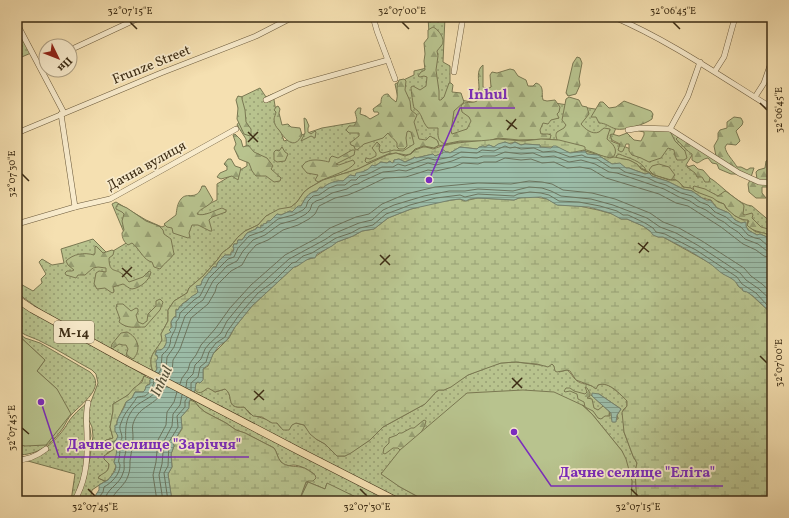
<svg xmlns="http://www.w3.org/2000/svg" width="789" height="518" font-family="Vollkorn,serif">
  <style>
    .grass { fill: url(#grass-dots); stroke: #7a7852; fill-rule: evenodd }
    .forest { fill: url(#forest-firs); stroke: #7a7852 }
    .wetland { fill: url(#wetland-marsh); stroke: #7a7852 }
    .green { fill: #b8c38e; stroke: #7a7852 }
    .water { fill: url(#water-rules); stroke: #76836e }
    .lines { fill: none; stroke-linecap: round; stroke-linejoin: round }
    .shore { stroke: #6c755f; stroke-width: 1 }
    .minor-casing { stroke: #6b5a3c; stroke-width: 6 }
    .highway-casing { stroke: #3d2d15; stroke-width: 8 }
    .minor { stroke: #f8ebcc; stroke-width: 5 }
    .highway { stroke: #f5e0b1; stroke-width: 7 }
    .ticks { fill: none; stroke: #3d2d15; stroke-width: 1.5 }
    .labels { text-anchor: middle; stroke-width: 3.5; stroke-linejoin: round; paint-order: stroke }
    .shield { fill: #f8ebcc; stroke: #75664c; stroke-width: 1 }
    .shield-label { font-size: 13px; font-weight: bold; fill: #3d2d15 }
    .street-label { font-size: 14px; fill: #3d2d15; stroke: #f8ebcc }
    .water-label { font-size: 15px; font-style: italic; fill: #55513a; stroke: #f8ebcc }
    .leader { fill: none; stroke: #7b2cbf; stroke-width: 1.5 }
    .callout-dot { fill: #7b2cbf; stroke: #f8ebcc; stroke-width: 1.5 }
    .callout-label { font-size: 15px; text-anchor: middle; font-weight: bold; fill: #7b2cbf; stroke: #f8ebcc; stroke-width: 3.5; stroke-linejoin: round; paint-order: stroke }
    .neatline { fill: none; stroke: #3d2d15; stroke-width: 1.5 }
    .ticks-label { font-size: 10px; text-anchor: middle; fill: #3d2d15 }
  </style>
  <defs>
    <pattern id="grass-dots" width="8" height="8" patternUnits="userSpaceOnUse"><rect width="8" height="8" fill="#b8c38e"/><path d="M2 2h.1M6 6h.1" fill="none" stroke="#979f73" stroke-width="1.8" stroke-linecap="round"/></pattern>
    <pattern id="forest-firs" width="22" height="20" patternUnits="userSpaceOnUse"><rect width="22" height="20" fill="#b8c38e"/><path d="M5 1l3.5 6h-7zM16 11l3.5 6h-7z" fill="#979f73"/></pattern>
    <pattern id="wetland-marsh" width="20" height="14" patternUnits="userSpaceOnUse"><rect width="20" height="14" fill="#b8c38e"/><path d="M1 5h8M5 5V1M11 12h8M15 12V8" fill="none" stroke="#979f73"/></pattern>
    <pattern id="water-rules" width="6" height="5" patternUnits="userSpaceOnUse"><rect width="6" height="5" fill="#9cbda9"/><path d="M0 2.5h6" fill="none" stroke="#809a88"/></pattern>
  </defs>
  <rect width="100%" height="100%" fill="#f5e0b1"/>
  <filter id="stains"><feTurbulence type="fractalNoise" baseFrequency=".005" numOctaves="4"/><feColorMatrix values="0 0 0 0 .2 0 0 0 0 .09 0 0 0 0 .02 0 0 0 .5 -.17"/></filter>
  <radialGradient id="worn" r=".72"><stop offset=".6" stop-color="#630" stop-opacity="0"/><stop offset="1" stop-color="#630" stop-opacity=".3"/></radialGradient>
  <g class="grass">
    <path d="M428,17h17l-2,45 7,4v32l27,5 2,-15h12l34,3 16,10 54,8 25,8 -9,24 39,16 19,-29 28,19 -11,18c9,5 19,10 27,15 11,8 26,25 39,26l20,17v16c-3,-6 -10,-6 -16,-7l-41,-33 -21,-8 -3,-3h-6l-9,-8 -22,-5 -7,-4 -62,-20 -26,-11 -18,-1 -18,2 -25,-2 -8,2 -30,1 -22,4 -4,2c-13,-2 -15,0 -25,7h-22l-29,14 -35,11 -14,8 -5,4 -7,10 -6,5 -25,9 -8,9 -13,6 -7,6 -8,10 -8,6 -4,6 -15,17 -14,12 -2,5 -13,8 -6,9v11l-7,13 1,6c-7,13 -15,15 -9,32l-111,-61 -25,-18v-11l16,9 9,-8 -1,-4 5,-5 -7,-12 3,-3 10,6 12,-2 -3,-14 32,-10 15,15 20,-12 -16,-38 4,-2 30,18 16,7 55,-27v-16l30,-18 -1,-27 -9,-14 3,-5 -3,-21 23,-11 6,9 7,-3 5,29 6,18 38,-13 47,-8 11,-4 15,-13 3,-5 -3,-14 19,-9v-4l17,-4z"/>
    <polygon points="17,29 31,53 17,59"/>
    <path d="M17,301l44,27 85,48h-2c-2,7 -16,20 -22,23 -3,2 -6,3 -9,5v7l-3,16 3,11 -7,2v7h7l1,2 -7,4 -1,7 3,4c0,7 -4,10 -10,12l1,3 5,2 -13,9 -2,11h-15l14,-38 4,-27 -1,-9 -5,-11 2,-9 9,-24 -2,-9 -4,-4c-17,-9 -33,-20 -50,-28 -9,-5 -18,-6 -25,-13z"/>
    <path d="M17,332l8,6 15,5 50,29c17,15 -9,32 -18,42 -4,4 -6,9 -9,14 -12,17 -25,27 -46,27v-11l8,2 32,-57 -20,-18 8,-11 -28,-26z"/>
    <path d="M516,362l24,3 12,-1 7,8 8,-2c4,2 5,7 9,10 5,5 13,3 19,8 0,0 4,-4 5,-4 8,-3 22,12 27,17v5l-4,4 1,22 9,24 4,7 -2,9 2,29h-6l1,-20 -10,-30 -30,-37 -9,-9 -202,68 19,14 26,14h-24l-208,-108 1,-3 7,2 6,-5 7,5 10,-3c10,7 -1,20 19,18l6,7 27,9 4,5 15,-5 8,2 12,14 9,5 12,12h8l11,-7 14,-9 13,-13 42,-23 11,-12 3,-2h5l24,-15 26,-10 7,-2zM599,394l22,15 -4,6 1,4 -6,1 -1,-7 -20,-18z"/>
    <path d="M191,399l201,102h-28l-37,-17 -2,5 -17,-7 -9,19 7,-19 9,-7 -1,-1c-5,-4 -14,-9 -21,-9 -5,1 -7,1 -12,-3 -4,-4 -4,-10 -7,-14l-29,-15 -9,-3 -10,-7 -21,-11 -6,-5 -4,-5 -5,-2z"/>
    <path d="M89,401l-3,15 4,12 1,8 -3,12 -1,15 -14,38h-2l4,-27 -58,-16v-1c21,0 35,-12 47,-28 3,-4 5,-9 9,-13 5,-6 11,-10 16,-15z"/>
  </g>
  <g class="forest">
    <path d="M433,27c5,2 14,13 8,19 -1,2 -3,3 -4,5l1,5 -2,14 3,21v9h2l3,-3 5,-14h2l2,2 -1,7 9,1 3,9 -10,9 -3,20 1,3 15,-5 4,-8 -2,-4 -7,-5 -1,-6c4,-6 11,-2 16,-5 0,-4 2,-9 2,-13 0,-8 -3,-18 4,-23v22l5,2 3,-2 -1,-12 2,-3 5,1 13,-4 4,1 4,6 8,4 2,6h5l3,-3c9,3 5,10 7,17l4,1 8,-1 5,7 -1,5 -2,2 2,4 -8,2 -3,4 -5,-1 -3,7 1,4h7l3,1 -1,4 -31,1 -21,-2 -10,3h-28l-15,3c-8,-3 -7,-8 -7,-16h-10c-7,-7 -5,-15 -14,-20 -1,-3 -3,-18 -3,-21l2,-1 7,4 6,-4 1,-9 -3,-1 -4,1 -2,-1 3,-4 4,-2 -1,-9 1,-7 -1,-11 4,-5v-8z"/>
    <polygon points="577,57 580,58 582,63 579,79 580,85 576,94 568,96 566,93 573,63"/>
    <path d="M404,79l2,2 -1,9 5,11 1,9 6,5 -3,7 5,17 7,1 4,-4 7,4 2,5 -5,3 -10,-2 -9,3 -5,5 -4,1 -10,-2 -8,1 -21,9 -2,-2 1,-3 4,1 6,-3v-3l-4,-5 5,-6 3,3 -1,4 1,3 3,1 11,-3 9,1 11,-7 -3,-12 -3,-1 -1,1 -1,6 1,8 -3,3h-5l-2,-2v-4c-2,-4 -7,-6 -9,-10l-5,5 -19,6 -7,6 -2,-1 -1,-3 -3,-1 -1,-2 9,-7v-3h-10l-3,-3 3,-4h5c4,-7 3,-6 1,-14l3,-4h3l-1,6 6,2 4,3 9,-5 -1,-2h-4l-1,-3 8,-6c0,-5 1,-9 7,-9l3,4 5,4c3,-7 -1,-14 3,-22z"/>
    <polygon points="238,96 242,97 242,99 245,110 246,122 251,129 251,134 250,136 244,134 237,119 238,108 236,100"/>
    <path d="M569,97l10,3 3,6 5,1 2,7 -8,10c4,5 11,11 18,8 2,-1 3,-3 5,-4l6,1 -2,6 -1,4c6,5 11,10 7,17l-4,2h-3c-16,-7 -31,-12 -48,-16 -3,-3 -4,-7 -2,-10l7,-4 2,-3 -4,-5 4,-21z"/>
    <path d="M624,101l27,10 2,3 -1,5c-6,5 -28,12 -36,10 -7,-2 -10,-6 -17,-6l-3,-6h-5l9,-15h3l6,6 7,-1z"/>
    <path d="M278,106l2,3 -1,4 3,12 6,-1 3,3 9,1 2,7c-8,16 -17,4 -23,-5 -3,-3 -5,-6 -5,-11 0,-1 2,-6 2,-7l-2,-2 2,-3z"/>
    <path d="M734,117l7,1 2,4 -1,3 -6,6 4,10 -4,4 -9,-1 -2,3c1,7 8,13 12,20h4l6,3 3,-2h4l-3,9 -14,-3h-6l-12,-5 -2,-5 -5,-1 -4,-5c-6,1 -7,4 -11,5l-5,-3v-6c-4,-2 -12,-11 -16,-15l2,-2 38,19 -2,-10 4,-7v-6l2,-3 7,-2v-6z"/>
    <polygon points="304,118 306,119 309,126 308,128 308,132 311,134 315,131 316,132 315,138 311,136 301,141 305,133"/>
    <polygon points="635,130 670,131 675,141 685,151 687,158 684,160 677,160 675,156 674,150 668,148 661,158 649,162 641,158 632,155 629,151 629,144 626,144 623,151 621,152 618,150 620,144 612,140 610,135 612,134 619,136 627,133 634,140 641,141 644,135 644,132"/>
    <polygon points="235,134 241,140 243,147 248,145 254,152 267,158 273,166 271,169 281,178 280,181 274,182 266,176 256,176 252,171 249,163 239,159 234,148 236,144 233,135"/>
    <polygon points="282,147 285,152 288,154 285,161 277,162 274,160 274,152 276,150 279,151"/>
    <path d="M352,150h3l-1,5 -18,9 3,1 14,-5 2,3c-5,8 -28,14 -37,19l-3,-2 3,-5 -11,-2 -5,-6c4,-10 19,-7 27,-5l1,-4 2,-2 6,2z"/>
    <path d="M619,154c9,4 23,7 27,16 -6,-1 -10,-8 -18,-10 -3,-1 -7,-1 -10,-1l-2,-3z"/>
    <polygon points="772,158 772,171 770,174 772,177 772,187 762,187 762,193 766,198 756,198 749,192 748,184 750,180 757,179 756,172 758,170 765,168 766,161"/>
    <polygon points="228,159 231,159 235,166 241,168 238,180 232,176 221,179 217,177 220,173 227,170 227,167 224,164"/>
    <polygon points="659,164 669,167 675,175 671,180 654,175 649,170 652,166"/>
    <polygon points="694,165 698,169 703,170 710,178 709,182 705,182 702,177 697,177 695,173 687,167"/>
    <path d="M202,186h3l8,14c-4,7 -13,8 -16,14 7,3 18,-4 25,-6l4,2v2l-14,5 -3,3 3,11h-2l-12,-6h-6l-3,8 1,4 -2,1 -15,-5 -1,-5 -5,-1 -3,-3 12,-9c1,-6 1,-11 5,-16 6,-8 16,3 21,-13z"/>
    <path d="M694,186l11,3 13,7 7,-5 2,1 16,12 1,2 -1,8 2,1 7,-2 1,2 -1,3 9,9 11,3v9c-6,-9 -18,-5 -25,-14l2,-4c-11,-2 -20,-7 -25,-17l-30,-13 -1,-4z"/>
    <path d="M118,204l9,4 19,13 13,5 4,4 1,4 7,5 3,15c-4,6 -10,9 -14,15l-6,-2 -2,-5c-8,-1 -13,-14 -20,-19l-4,2c-4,-3 -6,-7 -6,-12l2,-3 -2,-9 2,-7 -2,-2 -6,-3v-2z"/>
    <path d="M96,246l7,7 9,-3 2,1 -1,4 -4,3c0,16 7,10 13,16 3,2 5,6 7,8l14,-5 6,-6 2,1c-1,8 -11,16 -19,17 -3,0 -6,-4 -9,-5l-10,3 1,5 -2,1 -7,-5 -8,1 -3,-5 2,-11 3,-2 7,1v-4l-8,-1 -5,1 -8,7h-7l-2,3 -10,-3 -1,-2 2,-2h5l2,-1 -6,-5 -2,-4c7,-7 18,-9 28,-6l1,-2v-6z"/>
    <path d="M160,299l3,3 -3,8 -15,17c-10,0 -18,2 -26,-5l1,-3 -4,-11 1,-4h6l8,7 5,-3 2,1v3l-2,3 2,7 5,2 4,-3 1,-7 8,-8v-5z"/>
    <path d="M127,332c11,5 15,18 6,27l-7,-4 2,-6 -2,-4h-3l-4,-1 -7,5 -1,-1 1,-4 9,-11z"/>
    <polygon points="585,387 587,388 590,393 590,396 587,398 592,399 594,408 598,410 603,406 609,411 610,416 605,416 601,419 598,418 593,411 585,407 584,402 578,399 577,394 570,391 565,392 564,391 566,388 570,388 574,391 585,394 587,392"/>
    <path d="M424,420l2,1c-2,13 -16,22 -25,30l-3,-3h-5l-8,6 -2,-1 1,-5 5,-5v-5l8,-3 2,-2h3l9,-5h3z"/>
  </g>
  <g class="wetland">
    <path d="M498,139l25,2 18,-2 18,1 24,6 2,1v4l25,7 4,-1 15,3 8,4 4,5 13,6 15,5h7l4,3 3,4 8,1 6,4 16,6 5,4 6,2 2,4 9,8 8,4h5l-1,5 2,2 7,5 8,1 7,3 1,8 -5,-4v-3l-7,-3 -3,1 -9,-5 -2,-4 -1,-4 -4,1 -8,-4 -4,-6 -12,-5 -6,-8 -9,-2 -10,-7 -9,-2 -16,-8 -15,-5 -3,-3 -4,1 -16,-6c-3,0 -6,0 -8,-4h-9l-14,-9 -11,-1 -3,-4 -14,3 -14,-6h-16v-2l-15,-1 -4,1 -6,-3c-8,3 -13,0 -21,5l-5,-2 -4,2 -2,-1 -6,3 -17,-2 -10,6 -2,-1h-2l-4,-3 1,4 -8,3 -2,-2 -17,4 -1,-1 -10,5 -6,-3 -5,1v2l-2,1 -2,-2 -3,2 -7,-1v1l-25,13 -5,-1 -7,6c-5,-1 -15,2 -20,7l-3,-1 -3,4c-9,1 -12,8 -16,15h-2l-7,6 -2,-1 -9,4 -4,-1 -7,7h-2l-5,5 -2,-1v3l-4,-1 -1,2 -9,4 -5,7h-4l-1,4h-3l-1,3 1,2 -3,4v2h-6l-7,7 -2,5h-3c-3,7 -11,9 -12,18l-4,1 1,6 -2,2 -14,10v2h-2l-2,4 -2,-1v8h-2l-3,5v10l-2,3h-3l1,7 -4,7 -7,2 -1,2 3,5 -2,9 1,2 -2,4 -2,-1c-6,-17 2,-19 9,-32l-1,-6 7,-13v-11l6,-9 13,-8 2,-5 14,-12 15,-17 4,-6 8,-6 8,-10 7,-6 13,-6 8,-9 13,-7 12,-2 6,-5 7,-10 5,-4 14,-8 35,-11 29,-14 9,-2 9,3 6,-2 4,-4 8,-3h3l7,2c20,-8 43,-7 65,-10z"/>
    <path d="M530,196l17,3 11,6 21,1 19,4 18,5 5,4h6l16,7 15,11h5l45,25 13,8 1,3 13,7 3,6 7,6 2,-1 25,23v187h-135l-2,-29 2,-9 -4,-7 -9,-24 -2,-20 5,-6v-5c-7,-7 -18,-20 -29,-16l-2,4 -4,-3 -16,-6 -6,-9 -3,-1 -10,2 -2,-1 -1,-5 -2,-2 -4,3 -11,-3 -21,-2 -15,1 -33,12 -17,12 -7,3h-5l-3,2 -11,12 -42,23 -13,13 -19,13 -6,3h-8l-12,-12 -9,-5 -6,-5 -6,-9 -8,-2 -4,2 -3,5h-6l-6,-7h-5l-10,-6 -9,-1 -9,-9c-20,2 -9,-11 -19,-18l-10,3 -7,-4c-4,2 -8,8 -13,2v-5l3,-3 2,1 3,-4v-10l5,-3 5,-12 16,-16 6,-11 17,-21 42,-39h2l9,-7 8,-2 24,-16 16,-6 9,-5 12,-2 14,-11 10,-4 13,-5 26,-7 23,-3 4,2 14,-3 36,2 5,-2z"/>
    <path d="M144,376l7,3 -1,1v4l-3,1 -3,7h-9l-3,6 -6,4 -9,19v3l-2,2c3,9 6,16 -7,16l8,2 1,10 -3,8 2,4c-2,5 -5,14 -11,15l-7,-3c4,-6 11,-4 11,-14l-5,-5v-3l10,-7 -1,-2h-9l-2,-2 2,-4 9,-3 -3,-11 3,-16v-7l15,-9 6,-7 8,-6z"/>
    <path d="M190,400l5,2 4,5 6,5 21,11 10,7 9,3 29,15c3,4 3,9 7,14 6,5 13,4 20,5 5,1 10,5 14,8l1,3 -3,3h-4l-3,1 -7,19h-127l-4,-27 4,-7 -1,-13 3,-8 -1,-3 9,-14 -1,-12 7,-8z"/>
  </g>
  <g class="green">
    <polygon points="17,334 45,360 37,371 57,389 71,414 46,445 25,446 17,444"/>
    <polygon points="523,390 554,392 582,405 592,414 622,451 626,459 632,481 631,501 426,501 400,487 381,474 400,450 467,393"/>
    <polygon points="308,482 325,489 327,483 364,501 299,501"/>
  </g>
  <g class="water">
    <path d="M505,142l6,2 4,-2 6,3 4,-1 15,1v2l11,1 2,-2h3l14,7 15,-2 2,3 11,1 14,9 8,-1 6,5h3l16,6 4,-1 3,3 5,2 10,3 16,8 9,2 10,7 6,3 2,-1 7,8 12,5 6,7 6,3 5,-1v4l2,4 9,5 3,-1 7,3v3l5,4v70l-19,-18 -6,-4 -4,-1 -1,-3 -3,-1c-4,-8 -9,-9 -16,-13 -5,-3 -9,-8 -14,-11 -15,-10 -30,-18 -46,-26h-5l-5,-2 -3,-4 -7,-5 -16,-7h-6l-11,-6 -21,-6 -32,-2 -10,-6 -6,-2 -22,1 -5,2 -36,-2 -8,1 -4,2 -6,-2 -9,1 -40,9 -23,9 -14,11 -12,2 -9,5 -16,6 -5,4 -15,8 -2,4c-9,-1 -14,8 -21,9l-42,39 -17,21 -8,13 -8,6 -6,8 -4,10 -6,5v11l-3,3 -2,-1 -2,1 -1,7 -6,12v6l-8,9 1,11 -9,15 1,3 -3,8 1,13 -4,7 4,27h-76l-1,-5 4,-6v-5l9,-5 7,-9 1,-5 -2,-4c2,-6 4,-12 1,-18h-5l-2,-2h6l2,-2 2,-4 -3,-5v-6h2c-1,-8 8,-15 9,-23l6,-4 3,-6h8l2,-2 1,-4 4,-2v-4l7,-11 -1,-8 2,-3 -1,-3h-2l2,-5h4c5,-3 7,-9 4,-15l6,-3 -2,-2 3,-3 -1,-5 3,-5h2v-7h2l2,-4h2v-2c6,-2 8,-8 14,-10l2,-2 -2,-6 5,-1c1,-9 9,-11 12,-18h3l2,-5 7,-7h6v-3h2l1,-3 -1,-2 1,-3h3l1,-4h4l5,-7 9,-4 1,-2 4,1v-3l2,1v-2l4,-1v-2h3l7,-7 4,1 9,-4 2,1 6,-6h3c4,-7 7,-14 16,-15l2,-3h4c4,-5 15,-8 20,-7l7,-6 5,1 1,-3c6,-1 12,-2 16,-8l3,1 6,-4 6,1 3,-2 2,2 2,-1v-2l5,-1 6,3 9,-4v-1l2,1 17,-4 2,2 8,-3 -1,-4 4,3h2l2,1 10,-6 17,2 2,-2 4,-1 2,1 4,-2 5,2 4,-3z"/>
    <polygon points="592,393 599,394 621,409 617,415 616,422 612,422 611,413 592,396"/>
  </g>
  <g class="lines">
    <g class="shore">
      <path d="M159,373l2,-4 1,-14c3,-3 7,-6 8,-11 1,-2 0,-4 1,-6 2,-6 6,-9 5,-16l3,-4 1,-5 14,-13 6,-4 9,-18 19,-19 6,-2 4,-9 11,-12 14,-5 15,-12 15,-4 10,-5 3,-3 2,-6 5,-5 6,-1 10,-7 8,-3h8l6,-5h5l4,-4 6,-1 16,-8h11l5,-3 7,2 23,-8 7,2 16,-3 10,-5 16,1 5,-3 12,1 11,-5 5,2 5,-1 6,2 13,-1 9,4 11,-1 16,6 12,-2 4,2 11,2 14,9h8l6,4 23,6 8,4 10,3 15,8 11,3 8,6 8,3 7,7 11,5 7,6 8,4 7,8 7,3 5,1 8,7h4"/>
      <polyline points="164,376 166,370 167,357 174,347 185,316 196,305 203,300 213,281 227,266 237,261 243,251 253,240 265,235 280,224 295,220 306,214 310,210 312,204 316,201 322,199 332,193 347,189 353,185 358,184 363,181 383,172 394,171 399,170 406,171 428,163 436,165 452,161 462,157 477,158 483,156 495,156 505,152 521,154 533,153 543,157 554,156 569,162 581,160 595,164 609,172 617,173 664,189 679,197 690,201 697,206 706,210 718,219 724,222 730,227 738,232 745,239 758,244 767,251 772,252"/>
      <polyline points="169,378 172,373 173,360 180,349 191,318 208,304 215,292 217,285 231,271 242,265 248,254 256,245 268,240 283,230 298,225 309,219 315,214 319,206 335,198 348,195 360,190 385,178 406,177 428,170 436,171 454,167 463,163 478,164 484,162 496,162 505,158 521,160 531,159 542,163 554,162 567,168 580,167 591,169 606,178 659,194 676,203 688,206 721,227 743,244 756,250 764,256 772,258"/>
      <polyline points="180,384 182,378 188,370 190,363 196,355 201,345 215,329 230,308 251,285 285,255 317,238 330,228 356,217 369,214 382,204 406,194 435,187 478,183 511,184 529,181 542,182 552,184 563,190 592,193 615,199 650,213 663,222 679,228 702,241 744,268 751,276 762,284 772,293"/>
      <polyline points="186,387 187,380 193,374 195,365 201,359 205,349 209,344 221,333 227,321 245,299 289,259 326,239 333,234 359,223 372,220 383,210 394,205 424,196 449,191 465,191 478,189 513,191 529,187 542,188 551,191 561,196 591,199 613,205 647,218 660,227 676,233 699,246 740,273 746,280 759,289 772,301"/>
      <polyline points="191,390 191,383 198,377 200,367 206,362 209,352 216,343 225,337 227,332 239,315 258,293 273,282 292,263 296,262 303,256 312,253 336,238 351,233 360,228 373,225 386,214 397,210 410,205 436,198 460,195 465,197 478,194 514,196 518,194 530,192 541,193 549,195 559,201 579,202 600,206 617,211 623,215 628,215 645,223 653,228 656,232 665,234 696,250 737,277 742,284 756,293 767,305 772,307"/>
      <path d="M100,501v-5l3,-4 1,-5c7,-4 16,-12 16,-22 -1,-3 -2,-3 -1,-6 1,-7 1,-9 1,-15 0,-2 1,-4 2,-6 0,-6 -4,-9 -1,-15 4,-12 11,-17 16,-26 2,0 7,-1 8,-1 4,-2 9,-11 9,-15"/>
      <path d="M105,501c0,-12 15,-16 18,-28 2,-4 1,-7 1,-12 0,-4 2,-8 2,-12 0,-15 -3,-28 8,-41 8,-9 23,-10 26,-25"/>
      <path d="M111,501c3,-10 14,-15 17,-25 2,-5 2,-9 2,-15 1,-8 3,-16 3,-24 0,-8 -2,-10 2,-18 7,-15 24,-14 30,-33"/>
      <polyline points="157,501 153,475 156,462 158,440 166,425 167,412 174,402 177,392"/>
      <polyline points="163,501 159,475 162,464 164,441 172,426 173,414 180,405 182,395"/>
      <polyline points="168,501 164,473 168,466 169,442 178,427 177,416 185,407 185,401 187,398"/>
    </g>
    <defs>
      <g id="minor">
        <polyline points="373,17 377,31 395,79"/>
        <path d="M614,17c56,24 106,59 158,91"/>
        <polyline points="17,24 64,113"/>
        <polyline points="70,50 141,17"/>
        <polyline points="39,64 46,61"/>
        <polyline points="715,71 724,57 734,21"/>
        <polyline points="454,72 463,17"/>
        <polyline points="755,97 764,83 772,60"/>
        <polyline points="266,100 298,85 388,60"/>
        <polyline points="61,114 75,207"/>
        <polyline points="670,129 739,173 759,182 772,183"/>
        <polyline points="628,130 640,128 670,129 688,96 700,62"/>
        <polyline points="17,133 161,73 256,36 293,17"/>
        <polyline points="17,224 75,207 110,199 236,129"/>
        <path d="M17,460c12,0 20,-4 29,-11"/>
        <path d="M74,501c12,-19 14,-42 13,-64 0,-12 -2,-22 1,-34"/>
      </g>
      <polyline id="highway" points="17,299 32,309 132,364 299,451 397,501"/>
    </defs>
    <use href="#minor" class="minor-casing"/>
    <use href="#highway" class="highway-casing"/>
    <use href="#minor" class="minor"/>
    <use href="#highway" class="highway"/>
  </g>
  <path class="ticks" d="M130,22l7,7M402,22l7,7M673,22l7,7M760,103l7,7M506,120l11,9M507,130l9,-11M248,132l10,10M248,142l10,-10M22,174l7,7M638,243l11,9M639,253l9,-11M380,255l10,10M380,265l10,-10M122,268l10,9M122,277l10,-10M760,356l7,7M512,378l10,10M512,388l10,-10M254,391l10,9M254,400l10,-10M22,428l7,6M88,489l7,7M360,489l7,7M631,489l7,7"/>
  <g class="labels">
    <rect class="shield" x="54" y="321" width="40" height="22" rx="3"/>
    <g class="shield-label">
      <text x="74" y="337">М-14</text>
    </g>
    <g class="street-label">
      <text transform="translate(151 64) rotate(-22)" y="5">Frunze Street</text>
      <text transform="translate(146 165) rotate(-29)" y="5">Дачна вулиця</text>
    </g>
    <g class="water-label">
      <text transform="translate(161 381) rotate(-65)" y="5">Inhul</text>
    </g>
  </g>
  <path class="leader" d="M429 180L460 108H515M41 402L59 457H249M514 432L551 486H723"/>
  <g class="callout-dot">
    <circle cx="429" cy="180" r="4"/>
    <circle cx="41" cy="402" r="4"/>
    <circle cx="514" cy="432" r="4"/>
  </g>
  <g class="callout-label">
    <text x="488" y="99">Inhul</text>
    <text x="154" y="449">Дачне селище "Заріччя"</text>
    <text x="637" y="477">Дачне селище "Еліта"</text>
  </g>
  <rect width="789" height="518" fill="none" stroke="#f5e0b1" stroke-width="44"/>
  <g transform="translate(58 58) rotate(133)"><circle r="19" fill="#f8ebcc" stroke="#ad9f83"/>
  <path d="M0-3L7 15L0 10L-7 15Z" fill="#8f2418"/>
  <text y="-6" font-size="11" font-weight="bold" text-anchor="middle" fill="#3d2d15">Пн</text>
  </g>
  <rect x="22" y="22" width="745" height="474" class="neatline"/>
  <g class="ticks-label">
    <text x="130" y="14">32°07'15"E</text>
    <text x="402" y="14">32°07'00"E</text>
    <text x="673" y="14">32°06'45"E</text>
    <text transform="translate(778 110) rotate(-90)" y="4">32°06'45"E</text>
    <text transform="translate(11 174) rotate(-90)" y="4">32°07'30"E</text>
    <text transform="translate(778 363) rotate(-90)" y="4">32°07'00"E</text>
    <text transform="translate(11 428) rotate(-90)" y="4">32°07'45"E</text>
    <text x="95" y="510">32°07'45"E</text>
    <text x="367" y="510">32°07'30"E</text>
    <text x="638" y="510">32°07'15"E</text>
  </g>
  <rect width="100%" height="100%" filter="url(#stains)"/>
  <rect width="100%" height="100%" fill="url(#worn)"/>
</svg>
